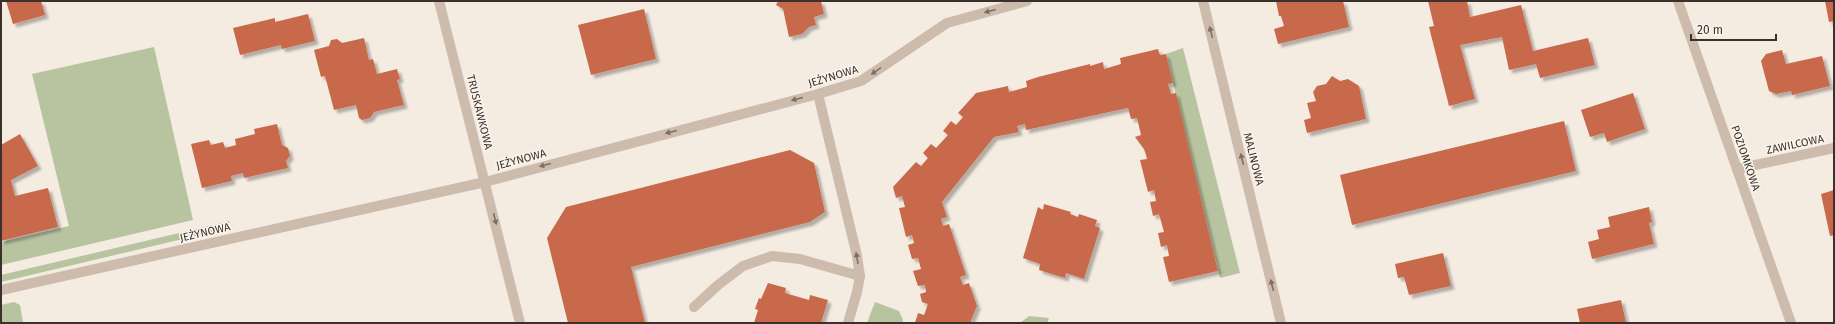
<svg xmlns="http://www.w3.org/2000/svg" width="1835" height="324" font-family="'Fira Sans',sans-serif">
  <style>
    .green { fill: #b8c4a0 }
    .building { fill: #c8694b; filter: url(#shadow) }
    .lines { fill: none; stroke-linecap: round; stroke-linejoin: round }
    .service { stroke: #cdbbac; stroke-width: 10 }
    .minor { stroke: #cdbbac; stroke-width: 10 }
    .oneway { fill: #7d6f65 }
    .labels { text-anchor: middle; stroke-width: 3; stroke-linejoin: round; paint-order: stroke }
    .street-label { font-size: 11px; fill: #3b302b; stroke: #fbf5ee }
  </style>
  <defs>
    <filter id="shadow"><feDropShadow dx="3.5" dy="3.5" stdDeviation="1" flood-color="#0004"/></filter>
  </defs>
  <rect width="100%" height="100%" fill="#f4ebe1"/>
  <g class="green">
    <polygon points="154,47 193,220 1,265 1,242 69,226 32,74"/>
    <polygon points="1183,48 1240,273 1220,278 1166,54"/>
    <polygon points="230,221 225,229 1,282 1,275"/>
    <polygon points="14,302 20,305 23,322 1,323 1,305"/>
    <polygon points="875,302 899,311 903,320 902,323 867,323"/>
    <polygon points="1029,316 1049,318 1047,323 1020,323"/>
  </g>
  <g class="building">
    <polygon points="6,1 41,1 45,15 13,24"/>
    <polygon points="778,1 821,1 824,14 814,17 816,25 809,27 802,34 789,37 783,9 776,5"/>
    <polygon points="1276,1 1343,1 1349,27 1278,44 1274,29 1284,26 1281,16 1279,16"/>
    <polygon points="1428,1 1467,1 1470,17 1521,5 1533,51 1588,38 1595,65 1540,78 1536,64 1509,70 1502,37 1460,45 1475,99 1449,106 1429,27 1434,26"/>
    <polygon points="1825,1 1834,1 1834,21 1829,22"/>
    <polygon points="644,9 656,59 591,75 578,25"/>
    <polygon points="308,14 315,41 282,49 281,45 240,55 233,28 275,18 275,22"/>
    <polygon points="364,38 369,60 373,59 377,74 397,69 400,79 397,80 404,105 374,112 370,118 362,120 359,118 356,105 334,110 325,76 321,77 314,50 329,46 331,40 337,39 342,43"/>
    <polygon points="1158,49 1160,55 1166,54 1173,83 1168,84 1171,94 1176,93 1218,271 1169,282 1163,257 1169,256 1167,245 1161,247 1158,233 1164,232 1159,214 1153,216 1150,202 1156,201 1155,196 1154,190 1148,192 1140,160 1147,159 1146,155 1144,149 1135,137 1141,135 1137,118 1131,119 1128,108 1026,130 1025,124 1017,126 1019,132 994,137 942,202 947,217 941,219 943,226 949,224 966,275 960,277 963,285 969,283 977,306 970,323 915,323 918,313 924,315 928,304 922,302 920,294 926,292 925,285 918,286 913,271 921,269 918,258 912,259 908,245 914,243 912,235 906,237 899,208 905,207 902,196 896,198 893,187 916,162 921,166 928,158 923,153 931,144 936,148 948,135 943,131 951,121 956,125 963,117 958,113 976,93 1008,86 1009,92 1027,87 1026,81 1038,77 1090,64 1090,66 1103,62 1104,69 1121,64 1120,58"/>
    <polygon points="1782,50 1786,64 1822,56 1830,86 1792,95 1791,91 1776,94 1769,91 1761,61 1766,54"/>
    <polygon points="1332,76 1340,81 1348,79 1359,86 1366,119 1307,133 1304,120 1311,118 1307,103 1316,101 1313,92 1317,86 1326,84"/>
    <polygon points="1633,93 1645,129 1607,142 1604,133 1590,137 1581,110"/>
    <polygon points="1564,121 1576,171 1352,225 1340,175"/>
    <polygon points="277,124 282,145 288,148 290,156 286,161 288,168 244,178 243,173 231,176 232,181 202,188 191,144 209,140 211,145 223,142 225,148 236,145 235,139 255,134 254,129"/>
    <polygon points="20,134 38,166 11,180 15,196 48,188 58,227 1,241 1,145"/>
    <polygon points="790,150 814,163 825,212 810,222 631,267 645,323 568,323 547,238 566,207"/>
    <polygon points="1834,190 1834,235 1830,236 1821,194"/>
    <polygon points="1044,204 1071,212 1070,214 1078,217 1079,214 1097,220 1095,226 1100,228 1084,279 1066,273 1065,278 1039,270 1040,264 1023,258 1038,207 1043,210"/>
    <polygon points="1649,207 1652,222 1649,223 1654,244 1592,259 1588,242 1599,239 1597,230 1610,227 1608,217"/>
    <polygon points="1443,253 1451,286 1409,295 1404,277 1398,278 1395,264"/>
    <polygon points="768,283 786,288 785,293 809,300 810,295 828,300 821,323 754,323 758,310 755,309 759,298 761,299"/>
    <polygon points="1621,300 1626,323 1580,323 1577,309"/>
  </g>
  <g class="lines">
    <g class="service">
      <polyline points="818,94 857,256 860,276 857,292 848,323"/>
      <polyline points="694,307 718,285 743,266 772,256 800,259 860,276"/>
    </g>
    <g class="minor">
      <polyline points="439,1 520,323"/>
      <polyline points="1203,1 1281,323"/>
      <polyline points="1678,1 1791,323"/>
      <polyline points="1737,169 1834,148"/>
      <polyline points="1,290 485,182 818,94 861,81 947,23 1027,1"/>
    </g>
  </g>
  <defs><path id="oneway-solid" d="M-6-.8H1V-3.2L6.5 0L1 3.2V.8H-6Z"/></defs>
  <g class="oneway">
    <use href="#oneway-solid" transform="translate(990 11) rotate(165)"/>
    <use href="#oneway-solid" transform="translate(1211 32) rotate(-104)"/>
    <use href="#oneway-solid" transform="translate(876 71) rotate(146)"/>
    <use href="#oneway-solid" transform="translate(797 99) rotate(166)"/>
    <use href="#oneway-solid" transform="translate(671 132) rotate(166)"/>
    <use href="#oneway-solid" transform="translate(1242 159) rotate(-104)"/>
    <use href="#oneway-solid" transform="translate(545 165) rotate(165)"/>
    <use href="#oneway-solid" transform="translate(495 219) rotate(76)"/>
    <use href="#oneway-solid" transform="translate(857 258) rotate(-100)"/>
    <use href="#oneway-solid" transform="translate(1272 285) rotate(-104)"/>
  </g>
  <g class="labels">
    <g class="street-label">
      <text transform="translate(833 76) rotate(-17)" y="4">JEŻYNOWA</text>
      <text transform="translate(480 112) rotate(76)" y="4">TRUSKAWKOWA</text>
      <text transform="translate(1795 144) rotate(-12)" y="4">ZAWILCOWA</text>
      <text transform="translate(1746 158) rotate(71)" y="4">POZIOMKOWA</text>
      <text transform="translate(521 159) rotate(-15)" y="4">JEŻYNOWA</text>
      <text transform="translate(1254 159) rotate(76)" y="4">MALINOWA</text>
      <text transform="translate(205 232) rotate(-13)" y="4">JEŻYNOWA</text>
    </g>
  </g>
  <rect width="1835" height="324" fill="none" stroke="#3b302b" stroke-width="4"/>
  <path d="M1691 34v6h85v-6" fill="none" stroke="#3b302b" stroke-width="2"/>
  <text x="1697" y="34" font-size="12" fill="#3b302b" stroke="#fbf5ee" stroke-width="3" paint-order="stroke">20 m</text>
</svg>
